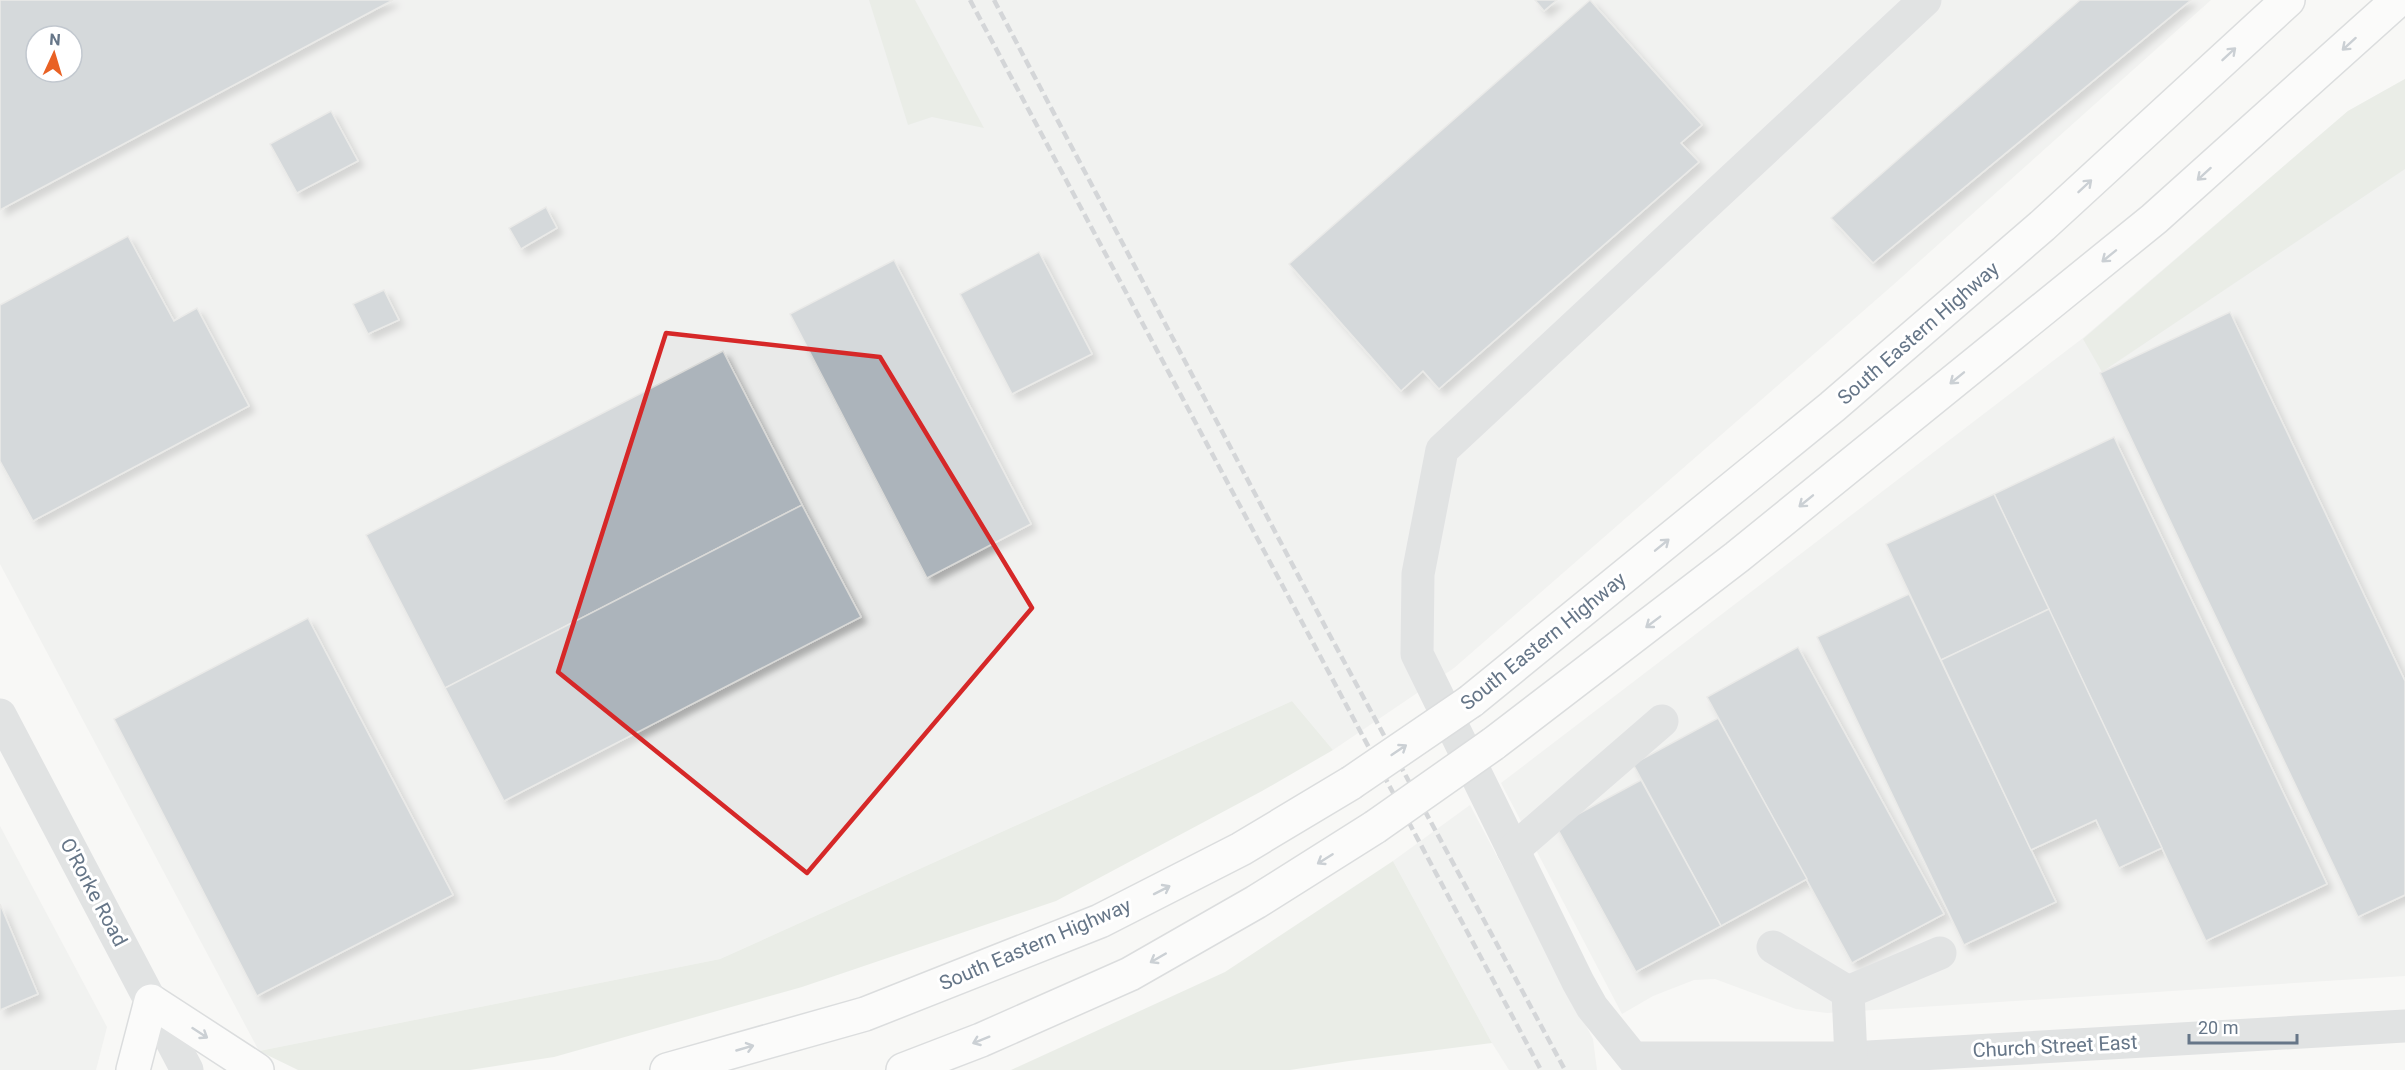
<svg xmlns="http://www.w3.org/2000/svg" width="2405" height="1070" font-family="Roboto,sans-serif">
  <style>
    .built { fill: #e9eae9; fill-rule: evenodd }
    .green { fill: #d9e0d6 }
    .building { fill: #acb4bb; stroke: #dadad8; stroke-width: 1.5; fill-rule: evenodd; filter: url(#shadow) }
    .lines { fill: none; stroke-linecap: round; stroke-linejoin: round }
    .major-casing { stroke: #b9bdc1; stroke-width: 36 }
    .minor { stroke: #c6c9cd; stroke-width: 33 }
    .major { stroke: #fff; stroke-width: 33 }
    .rail { stroke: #a8adb4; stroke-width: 4.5; stroke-dasharray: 9 4.5; stroke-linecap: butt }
    .major-bridge-casing { stroke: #b9bdc1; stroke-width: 36; stroke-linecap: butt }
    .major-bridge { stroke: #fff; stroke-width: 33 }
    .oneway { stroke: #949fac }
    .marked { fill: none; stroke: #d62828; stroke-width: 4.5; stroke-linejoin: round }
    .labels { text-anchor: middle; stroke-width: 6; stroke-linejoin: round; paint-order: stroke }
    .street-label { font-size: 20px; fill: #667688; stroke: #fff }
  </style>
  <defs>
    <filter id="shadow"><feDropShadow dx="5.5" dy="5.5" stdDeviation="3" flood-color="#0004"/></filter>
  </defs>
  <rect width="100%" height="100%" fill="#f8f8f5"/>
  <g class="built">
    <path d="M0,0h2211l-318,285 -439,383 -121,82 -41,-49 -572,258 -461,92 -259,-487zM36,36h36v36h-36z"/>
    <polygon points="2405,79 2405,976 1827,1013 1796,1009 1715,979 1694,980 1653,996 1622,1014 1501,783 2083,338 2348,111"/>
    <polygon points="1470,805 1593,1039 1597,1070 1509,1070 1492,1043 1393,861"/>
    <polygon points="0,826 107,1027 96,1070 0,1070"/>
  </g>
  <g class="green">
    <polygon points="869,0 915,0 984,128 932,117 908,125"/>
    <polygon points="2405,79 2405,169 2102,372 2083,339 2348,111"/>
    <polygon points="1292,701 1333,750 1262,791 1056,901 802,987 554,1057 470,1070 298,1070 259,1051 720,959"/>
    <polygon points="1393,861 1492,1043 1349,1061 1290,1070 1011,1070 1225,972"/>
  </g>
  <g class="building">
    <path d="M0,0h393l-393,210zM36,36h36v36h-36z"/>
    <polygon points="1535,0 1557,0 1544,11"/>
    <polygon points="1590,0 1702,125 1681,143 1699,162 1439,389 1423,371 1401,391 1289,264"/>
    <polygon points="2080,0 2191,0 1873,263 1831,218"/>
    <polygon points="331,111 358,161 297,193 270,144"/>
    <polygon points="546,207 557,228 521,249 509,228"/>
    <polygon points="128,236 174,321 197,308 249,406 33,521 0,461 0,305"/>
    <polygon points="1039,252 1092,354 1012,394 960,294"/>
    <polygon points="894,260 1031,524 927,578 790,314"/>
    <polygon points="384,290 399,320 368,334 353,304"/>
    <polygon points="2230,312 2405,681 2405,895 2358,917 2100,373"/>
    <polygon points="723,351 802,505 445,688 366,535"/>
    <polygon points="2114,437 2327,884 2206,941 1994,494"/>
    <polygon points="1994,494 2049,609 1941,660 1886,544"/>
    <polygon points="802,505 861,617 504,801 445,688"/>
    <polygon points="1909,594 2056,902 1964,945 1817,637"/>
    <polygon points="2049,609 2162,848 2119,868 2096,820 2031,850 1941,660"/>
    <polygon points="308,618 453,895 257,996 114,719"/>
    <polygon points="1798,647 1944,914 1852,963 1707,697"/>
    <polygon points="1718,718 1807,879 1721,926 1633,764"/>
    <polygon points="1641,780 1721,926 1636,972 1556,826"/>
    <polygon points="0,904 38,994 0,1010"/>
  </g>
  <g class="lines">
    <defs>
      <g id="major">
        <polyline points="1471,701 1832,407 2042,226 2288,0"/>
        <polyline points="1493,744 1737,557 2154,219 2398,0"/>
        <polyline points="133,1070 151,1001 257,1070"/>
        <polyline points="667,1070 865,1014 1100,921 1241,849 1351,783"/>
        <polyline points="903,1070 981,1040 1130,974 1256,902 1375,827"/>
      </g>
    </defs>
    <use href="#major" class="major-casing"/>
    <g class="minor">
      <polyline points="1925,0 1442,450 1418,574 1417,654 1578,982 1592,1007 1633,1058 1851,1058 2405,1026"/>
      <polyline points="0,715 187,1070"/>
      <polyline points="1513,850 1662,721"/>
      <polyline points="1773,947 1848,992"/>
      <polyline points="1851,1058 1848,992 1940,953"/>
    </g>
    <use href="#major" class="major"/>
    <g class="rail">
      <polyline points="970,0 1541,1070"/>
      <polyline points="994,0 1327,630 1565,1070"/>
    </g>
    <defs>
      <g id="major-bridge">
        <polyline points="1351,783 1471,701"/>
        <polyline points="1375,827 1493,744"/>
      </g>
    </defs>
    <use href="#major-bridge" class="major-bridge-casing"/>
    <use href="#major-bridge" class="major-bridge"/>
  </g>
  <defs><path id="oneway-shaft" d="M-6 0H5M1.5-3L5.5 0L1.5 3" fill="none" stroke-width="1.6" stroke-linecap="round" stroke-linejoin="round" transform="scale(1.5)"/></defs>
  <g class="oneway">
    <use href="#oneway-shaft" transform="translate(2349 44) rotate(138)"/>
    <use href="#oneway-shaft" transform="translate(2229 54) rotate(-43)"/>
    <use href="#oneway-shaft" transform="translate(2204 174) rotate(138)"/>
    <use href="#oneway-shaft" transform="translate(2085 186) rotate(-43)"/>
    <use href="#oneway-shaft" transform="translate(2109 256) rotate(141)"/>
    <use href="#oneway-shaft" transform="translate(1957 378) rotate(141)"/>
    <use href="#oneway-shaft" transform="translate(1806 501) rotate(141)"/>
    <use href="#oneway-shaft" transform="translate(1662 545) rotate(-39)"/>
    <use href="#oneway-shaft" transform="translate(1653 622) rotate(143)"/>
    <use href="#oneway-shaft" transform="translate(1399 750) rotate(-34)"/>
    <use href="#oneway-shaft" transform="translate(1325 859) rotate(148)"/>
    <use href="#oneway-shaft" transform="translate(1162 890) rotate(-27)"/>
    <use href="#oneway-shaft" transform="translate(1158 958) rotate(150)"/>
    <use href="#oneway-shaft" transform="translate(200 1033) rotate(33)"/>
    <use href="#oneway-shaft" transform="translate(981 1040) rotate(158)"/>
    <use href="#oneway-shaft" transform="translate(745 1048) rotate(-16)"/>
  </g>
  <path d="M0 0H2405V1070H0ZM666,333l214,24 152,251 -225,265 -249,-201z" fill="#f8f8f5" fill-opacity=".55" fill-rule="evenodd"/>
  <path class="marked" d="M666,333l214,24 152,251 -225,265 -249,-201z"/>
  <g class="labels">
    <g class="street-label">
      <text transform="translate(1918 333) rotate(-41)" y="7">South Eastern Highway</text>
      <text transform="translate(1543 641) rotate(-39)" y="7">South Eastern Highway</text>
      <text transform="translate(94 892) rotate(62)" y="7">O'Rorke Road</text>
      <text transform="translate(1035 944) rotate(-23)" y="7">South Eastern Highway</text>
      <text transform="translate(2055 1046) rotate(-3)" y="7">Church Street East</text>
    </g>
  </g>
  <g transform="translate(54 54) rotate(4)"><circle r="28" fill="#ffffff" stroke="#c2c8cf" stroke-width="1.5"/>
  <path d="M0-4.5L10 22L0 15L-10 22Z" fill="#e96124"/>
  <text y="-9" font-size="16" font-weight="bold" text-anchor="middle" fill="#667688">N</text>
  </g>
  <path d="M2189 1034v9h108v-9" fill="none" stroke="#667688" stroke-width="3"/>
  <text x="2198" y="1034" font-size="18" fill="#667688" stroke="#ffffff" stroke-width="4.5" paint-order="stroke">20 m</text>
</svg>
